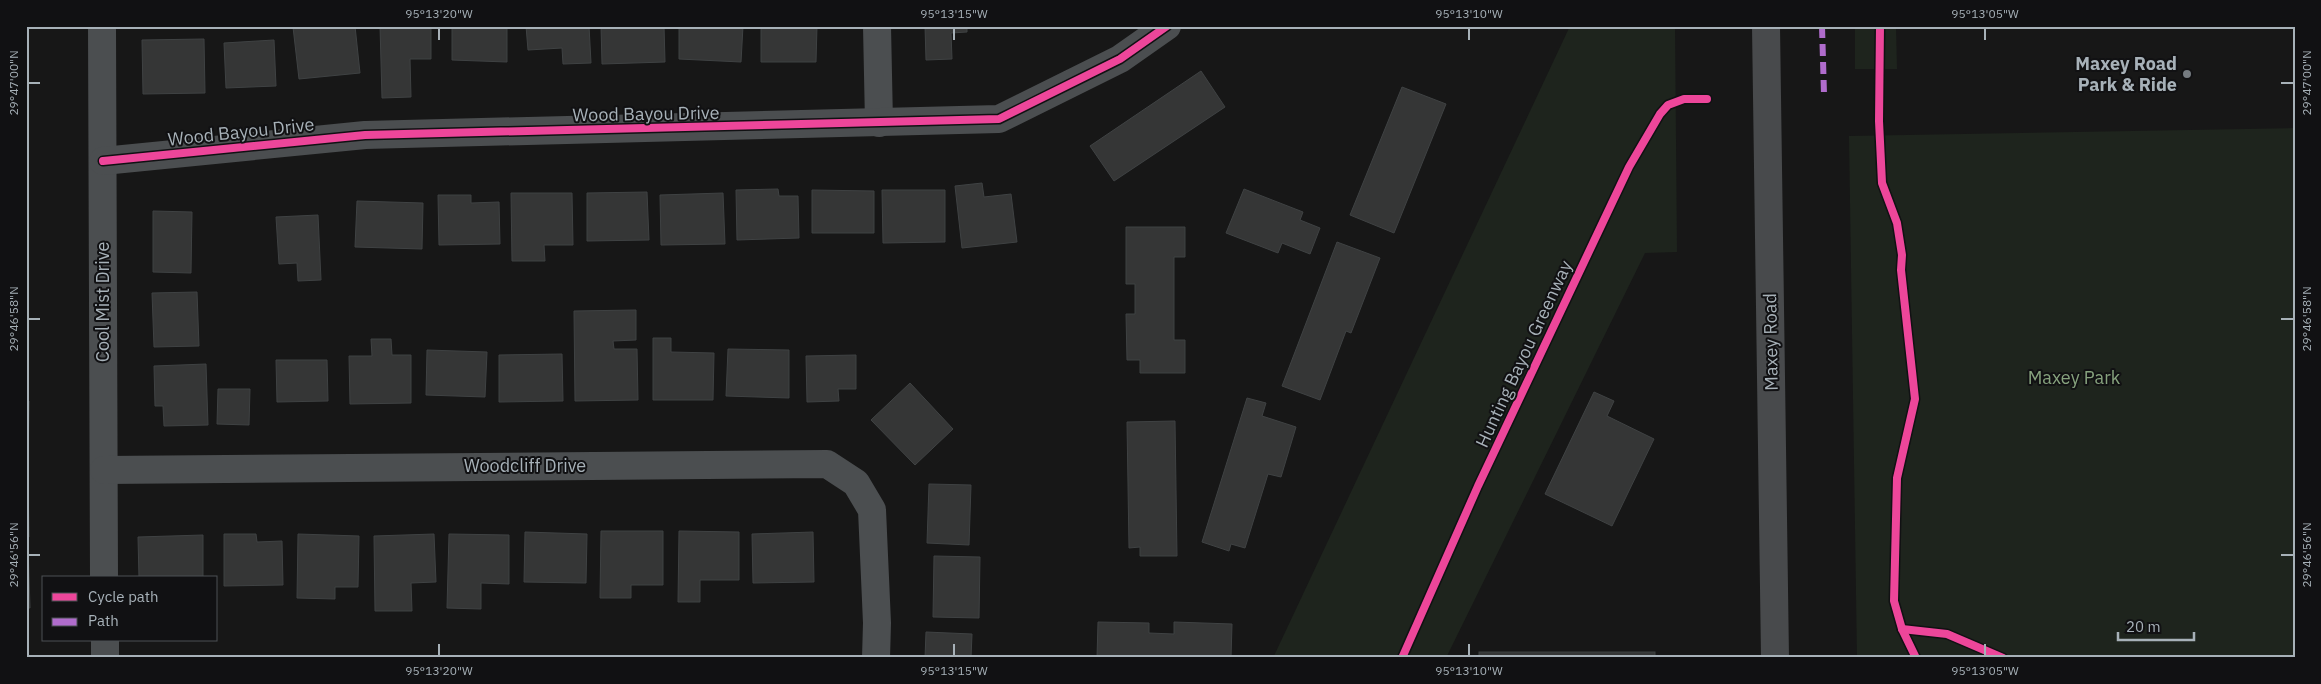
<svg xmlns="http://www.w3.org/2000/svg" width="2321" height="684" font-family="'IBM Plex Sans',sans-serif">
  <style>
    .green { fill: #1e241d }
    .building { fill: #353636; stroke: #3f4243 }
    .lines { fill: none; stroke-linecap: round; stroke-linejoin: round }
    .minor { stroke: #4b4e50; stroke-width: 28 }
    .major { stroke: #484a4c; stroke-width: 28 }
    .quiet { stroke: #b06ccc; stroke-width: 6; stroke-dasharray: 12 6; stroke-linecap: butt }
    .cycleway-casing { stroke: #111113; stroke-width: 11 }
    .cycleway { stroke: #ed469a; stroke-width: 8 }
    .ticks { fill: none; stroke: #a7b1b8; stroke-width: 2 }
    .poi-dot { fill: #757b80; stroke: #111113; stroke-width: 2 }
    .labels { text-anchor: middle; stroke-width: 4; stroke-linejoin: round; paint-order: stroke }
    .poi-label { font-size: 18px; font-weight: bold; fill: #a7b1b8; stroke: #111113; text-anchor: end }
    .street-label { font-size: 18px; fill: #a7b1b8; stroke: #111113 }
    .park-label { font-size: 18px; fill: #87a37e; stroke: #111113 }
    .neatline { fill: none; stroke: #a7b1b8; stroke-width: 2 }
    .ticks-label { font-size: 12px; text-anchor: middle; fill: #a7b1b8 }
  </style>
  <rect width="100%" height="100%" fill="#171717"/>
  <g class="green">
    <polygon points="1570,26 1675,26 1677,252 1645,253 1446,658 1273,658"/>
    <polygon points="1855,26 1896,26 1897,69 1855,69"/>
    <polygon points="2295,128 2295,658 1857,658 1849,136"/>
  </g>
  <g class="building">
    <polygon points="355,26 360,73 299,79 293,27"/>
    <polygon points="380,26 431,26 431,59 410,59 411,97 382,98"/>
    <polygon points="452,26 507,26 507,62 452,60"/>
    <polygon points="526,26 589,26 591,63 563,64 562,48 528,50"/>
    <polygon points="601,26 664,26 665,62 602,64"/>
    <polygon points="679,26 743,26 741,62 679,59"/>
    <polygon points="761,26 817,26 816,62 761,62"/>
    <polygon points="925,26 967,26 967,32 951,33 952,59 926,60"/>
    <polygon points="204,39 205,93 143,94 142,40"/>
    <polygon points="274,40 276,86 226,88 224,43"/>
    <polygon points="1201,71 1225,107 1114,181 1090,146"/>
    <polygon points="1402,87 1446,104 1394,233 1350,215"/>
    <polygon points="982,183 984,197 1011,194 1017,242 962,248 955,186"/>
    <polygon points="778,189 779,196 798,196 799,238 737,240 736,190"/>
    <polygon points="1244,189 1303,212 1300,220 1320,228 1310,254 1282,243 1278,253 1226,233"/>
    <polygon points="812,190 874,191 874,233 812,233"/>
    <polygon points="882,190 945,190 945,242 883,243"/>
    <polygon points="647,192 649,240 587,241 587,193"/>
    <polygon points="511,193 572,193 573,245 544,245 545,261 512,261"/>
    <polygon points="723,193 725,244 661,245 660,195"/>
    <polygon points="438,195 471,195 471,203 499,202 500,244 439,245"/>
    <polygon points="357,201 423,203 422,249 355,247"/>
    <polygon points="153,211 192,212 191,273 153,272"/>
    <polygon points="318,215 321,280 298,281 297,263 279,264 276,217"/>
    <polygon points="1126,227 1185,227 1185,257 1174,257 1174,340 1185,340 1185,373 1140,373 1140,360 1127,360 1126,314 1135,314 1135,284 1126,284"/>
    <polygon points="1337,242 1380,258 1351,333 1346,331 1320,400 1282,386"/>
    <polygon points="197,292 199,346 154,347 152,293"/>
    <polygon points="636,310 636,340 613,341 614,349 637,349 638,400 575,401 574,311"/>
    <polygon points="653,338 671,338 671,352 714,353 713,400 653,400"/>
    <polygon points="371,339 391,339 392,355 411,355 411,403 350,404 349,356 372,356"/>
    <polygon points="728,349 789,350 789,398 726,396"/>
    <polygon points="427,350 487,352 485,397 426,395"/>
    <polygon points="562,354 563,401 499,402 499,355"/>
    <polygon points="856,355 856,389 838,389 839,401 807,402 806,356"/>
    <polygon points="276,360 327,360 328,401 277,402"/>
    <polygon points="206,364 208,425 164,426 163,406 155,406 154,366"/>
    <polygon points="910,383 953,429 915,465 871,420"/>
    <polygon points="218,389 250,389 249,425 217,424"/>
    <polygon points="1594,392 1614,401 1607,416 1654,439 1612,526 1545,494"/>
    <polygon points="1247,398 1266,403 1262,416 1296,427 1281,477 1268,474 1245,548 1231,544 1229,551 1202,542"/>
    <polygon points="26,401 29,401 28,465 26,465"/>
    <polygon points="1175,421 1177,556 1140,556 1140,547 1129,548 1127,422"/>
    <polygon points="26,476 28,476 29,537 26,537"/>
    <polygon points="929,484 971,485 969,545 927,543"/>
    <polygon points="601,531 663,531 663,585 631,585 631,598 600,598"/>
    <polygon points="679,531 739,532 739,580 700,580 700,602 678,602"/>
    <polygon points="525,532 587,534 586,583 524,582"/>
    <polygon points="813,532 814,582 753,583 752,534"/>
    <polygon points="224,534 256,534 257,542 282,541 283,585 224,586"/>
    <polygon points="298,534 359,536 358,587 335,587 335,599 297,598"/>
    <polygon points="434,534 436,582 411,583 412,611 375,611 374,536"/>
    <polygon points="449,534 509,535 509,584 481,583 481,609 447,608"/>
    <polygon points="203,535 203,578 139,578 138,537"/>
    <polygon points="28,545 30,608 26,608 26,546"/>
    <polygon points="934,556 980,557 979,618 933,617"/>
    <polygon points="1098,622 1149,623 1149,633 1174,634 1174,622 1232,624 1231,658 1097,658"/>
    <polygon points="926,632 972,634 971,658 925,658"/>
    <rect x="1479" y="652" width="176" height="6"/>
  </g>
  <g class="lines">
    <g class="minor">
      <polyline points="102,26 104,578"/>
      <polyline points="877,26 879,123"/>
      <polyline points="103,161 365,135 999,119 1120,59 1167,26"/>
      <polyline points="104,470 827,464 856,483 872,510 877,623 876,658"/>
      <polyline points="105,640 105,658"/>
    </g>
    <polyline class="major" points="1766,26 1775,658"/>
    <polyline class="quiet" points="1822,26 1824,94"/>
    <defs>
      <g id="cycleway">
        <polyline points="1880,26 1879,121 1882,183 1897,223 1902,255 1901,270 1915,399 1897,478 1894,601 1902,629 1916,658"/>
        <polyline points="103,161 365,135 999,119 1120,59 1167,26"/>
        <polyline points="1902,629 1947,634 2003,658"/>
        <polyline points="1402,658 1478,486 1629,167 1660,114 1668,105 1684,99 1707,99"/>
      </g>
    </defs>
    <use href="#cycleway" class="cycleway-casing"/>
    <use href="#cycleway" class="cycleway"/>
  </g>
  <path class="ticks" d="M439,28v12M954,28v12M1469,28v12M1985,28v12M28,83h12M2281,83h13M28,319h12M2281,319h13M28,555h12M2281,555h13M439,644v12M954,644v12M1469,644v12M1985,644v12"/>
  <circle class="poi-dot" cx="2187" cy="74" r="5"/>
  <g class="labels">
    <g class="poi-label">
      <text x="2177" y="70">Maxey Road<tspan x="2177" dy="21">Park &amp; Ride</tspan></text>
    </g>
    <g class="street-label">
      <text transform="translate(646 114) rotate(-1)" y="6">Wood Bayou Drive</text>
      <text transform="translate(241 132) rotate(-6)" y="6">Wood Bayou Drive</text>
      <text transform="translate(103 302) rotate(-90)" y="6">Cool Mist Drive</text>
      <text transform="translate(1771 342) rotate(-91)" y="6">Maxey Road</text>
      <text transform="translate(1524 354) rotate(-65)" y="6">Hunting Bayou Greenway</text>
      <text x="525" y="472">Woodcliff Drive</text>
    </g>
    <g class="park-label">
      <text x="2074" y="384">Maxey Park</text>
    </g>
  </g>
  <rect width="2321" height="684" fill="none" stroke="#111113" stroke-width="55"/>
  <rect x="42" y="576" width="175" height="65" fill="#111113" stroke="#4d5155"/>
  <rect x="52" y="593" width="25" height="8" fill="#ed469a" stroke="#4d5155"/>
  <text x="88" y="602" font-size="15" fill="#a7b1b8">Cycle path</text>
  <rect x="52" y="618" width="25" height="8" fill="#b06ccc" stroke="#4d5155"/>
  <text x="88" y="626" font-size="15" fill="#a7b1b8">Path</text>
  <path d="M2118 632v8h76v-8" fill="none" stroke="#a7b1b8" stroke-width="2.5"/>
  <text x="2126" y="632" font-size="15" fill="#a7b1b8" stroke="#111113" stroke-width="4" paint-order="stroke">20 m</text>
  <rect x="28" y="28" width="2266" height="628" class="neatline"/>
  <g class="ticks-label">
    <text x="439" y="18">95°13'20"W</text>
    <text x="954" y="18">95°13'15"W</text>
    <text x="1469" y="18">95°13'10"W</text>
    <text x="1985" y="18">95°13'05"W</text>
    <text transform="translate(14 83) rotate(-90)" y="4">29°47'00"N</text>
    <text transform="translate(2307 83) rotate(-90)" y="4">29°47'00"N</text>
    <text transform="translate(14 319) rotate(-90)" y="4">29°46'58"N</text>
    <text transform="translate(2307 319) rotate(-90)" y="4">29°46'58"N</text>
    <text transform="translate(14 555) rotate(-90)" y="4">29°46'56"N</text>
    <text transform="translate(2307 555) rotate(-90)" y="4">29°46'56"N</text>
    <text x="439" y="675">95°13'20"W</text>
    <text x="954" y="675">95°13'15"W</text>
    <text x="1469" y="675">95°13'10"W</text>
    <text x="1985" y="675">95°13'05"W</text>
  </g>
</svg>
